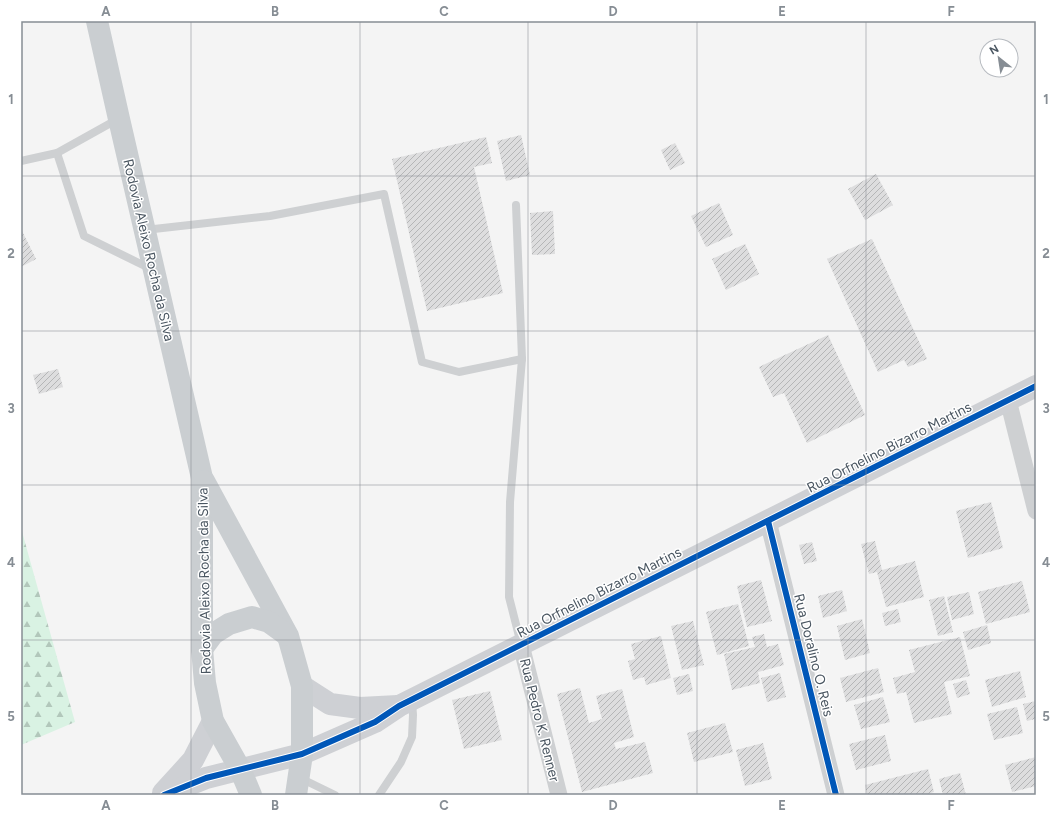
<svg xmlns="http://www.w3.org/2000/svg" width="1057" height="816" font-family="Figtree,sans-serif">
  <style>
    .forest { fill: url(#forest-firs) }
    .building { fill: url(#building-hatch) }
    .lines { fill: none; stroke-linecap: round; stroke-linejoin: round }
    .lane { stroke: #ced0d2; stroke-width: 8 }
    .street { stroke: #ced0d2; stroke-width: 17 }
    .secondary { stroke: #ced0d4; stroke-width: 22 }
    .primary { stroke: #caced1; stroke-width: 22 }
    .cycleway-casing { stroke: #fff; stroke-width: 8 }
    .cycleway { stroke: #0057b8; stroke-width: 6 }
    .grid { fill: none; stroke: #868d94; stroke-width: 1; stroke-opacity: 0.55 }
    .labels { text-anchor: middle; stroke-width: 3; stroke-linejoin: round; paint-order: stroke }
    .street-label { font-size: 14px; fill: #4a5661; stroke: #fff }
    .neatline { fill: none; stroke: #868d94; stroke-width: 1.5 }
    .grid-label { font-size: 13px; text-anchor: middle; font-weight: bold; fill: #868d94 }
  </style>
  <defs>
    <pattern id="forest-firs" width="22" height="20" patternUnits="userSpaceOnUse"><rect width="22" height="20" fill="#d9f2e3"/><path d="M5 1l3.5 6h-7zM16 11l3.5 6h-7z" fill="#b2c7bb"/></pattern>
    <pattern id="building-hatch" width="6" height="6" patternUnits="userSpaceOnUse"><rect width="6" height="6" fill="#ddddde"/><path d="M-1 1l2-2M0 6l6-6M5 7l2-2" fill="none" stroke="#b5b6b7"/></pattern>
  </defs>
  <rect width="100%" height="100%" fill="#f4f4f4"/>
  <polygon class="forest" points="21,528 75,722 21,745"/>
  <g class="building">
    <polygon points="521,135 530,175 506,181 497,141"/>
    <polygon points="486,137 492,163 474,167 503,293 427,311 392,159"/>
    <polygon points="675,143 685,163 670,170 661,150"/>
    <polygon points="876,174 893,205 865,220 848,189"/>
    <polygon points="719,203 733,235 706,247 691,216"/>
    <polygon points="553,211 555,254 532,255 530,213"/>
    <polygon points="21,229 36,259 21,267"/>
    <polygon points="872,239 927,359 908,367 904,360 878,372 827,259"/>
    <polygon points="745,244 759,274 726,290 712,259"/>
    <polygon points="828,335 865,415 807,443 784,393 773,397 759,367"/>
    <polygon points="58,369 63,387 39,394 33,375"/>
    <polygon points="991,502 1003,548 968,558 956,511"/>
    <polygon points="875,541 882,570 915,561 924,597 886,607 877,572 869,574 861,544"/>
    <polygon points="812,542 817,561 804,564 799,545"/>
    <polygon points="761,580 772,621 747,627 737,586"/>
    <polygon points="1022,581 1030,612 986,624 978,592"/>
    <polygon points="842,590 847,611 823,618 818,596"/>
    <polygon points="969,592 974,614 952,620 947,597"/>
    <polygon points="944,596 953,632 938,636 929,600"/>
    <polygon points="738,604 749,646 717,655 706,612"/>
    <polygon points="898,609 901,622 885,626 882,613"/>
    <polygon points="862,619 870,653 845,660 837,626"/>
    <polygon points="693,621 704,665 682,670 671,626"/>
    <polygon points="987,625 991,643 968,650 963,632"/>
    <polygon points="764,634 767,647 778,644 784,665 758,672 760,683 732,690 724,654 755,647 752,637"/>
    <polygon points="661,636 671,678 646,685 644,677 633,680 628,661 635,659 631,644"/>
    <polygon points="960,637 970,676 944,682 952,714 914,723 906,692 897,694 893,678 915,672 909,650"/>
    <polygon points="878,668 884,692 846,702 840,678"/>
    <polygon points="1020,671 1026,697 992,707 985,680"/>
    <polygon points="780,673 786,697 767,702 761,678"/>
    <polygon points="689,674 693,691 677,695 673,678"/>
    <polygon points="966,680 970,694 957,698 953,684"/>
    <polygon points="580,688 589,723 602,719 596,696 622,689 634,737 614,743 616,749 645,742 653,773 582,792 557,694"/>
    <polygon points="490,691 502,740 464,749 452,700"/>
    <polygon points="883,697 890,722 861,729 854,705"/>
    <polygon points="1036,701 1036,722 1035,719 1027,721 1023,704"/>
    <polygon points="1017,707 1023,733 994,740 987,714"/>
    <polygon points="725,723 733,752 694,762 687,733"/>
    <polygon points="885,735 891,761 856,770 849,744"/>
    <polygon points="763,743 772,779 745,786 736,750"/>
    <polygon points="1036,757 1036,786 1012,792 1005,765"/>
    <polygon points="928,769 934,792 924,795 867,795 865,785"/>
    <polygon points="960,773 966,795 943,795 939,779"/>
  </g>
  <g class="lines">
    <g class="lane">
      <polyline points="118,119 57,153 84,236 151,269"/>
      <polyline points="21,161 57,153"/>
      <polyline points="516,205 522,359 510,502 509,597 521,644"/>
      <polyline points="145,230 270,216 384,194 422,362 459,372 522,359"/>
      <polyline points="300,778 335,795"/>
      <polyline points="379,795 401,762 412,737 413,715 412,701"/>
    </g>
    <g class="street">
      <polyline points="1008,400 1036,511"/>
      <polyline points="768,521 836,795"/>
      <polyline points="521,645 559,795"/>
    </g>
    <g class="secondary">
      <polyline points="302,686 330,704 360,708 398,706"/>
      <polyline points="163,793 193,760 213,721"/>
      <polyline points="164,795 206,778 302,754 375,722 399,706 411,700 1036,386"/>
    </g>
    <g class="primary">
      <polyline points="97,21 119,119 202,478 202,649 205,683 213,721 240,769 251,795"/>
      <polyline points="204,481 288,636 302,686 302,754 296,795"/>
      <polyline points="202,649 213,634 229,624 252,617 269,622 287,635"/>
    </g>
    <defs>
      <g id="cycleway">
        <polyline points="768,521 836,795"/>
        <polyline points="164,795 206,778 302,754 375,722 399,706 411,700 1036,386"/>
      </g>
    </defs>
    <use href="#cycleway" class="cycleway-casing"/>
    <use href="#cycleway" class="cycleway"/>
  </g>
  <path class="grid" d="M191,21v774M360,21v774M528,21v774M697,21v774M866,21v774M21,176h1015M21,331h1015M21,485h1015M21,640h1015"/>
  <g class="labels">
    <g class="street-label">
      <text transform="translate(149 250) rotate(77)" y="5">Rodovia Aleixo Rocha da Silva</text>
      <text transform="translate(889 447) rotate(-27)" y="5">Rua Orfnelino Bizarro Martins</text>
      <text transform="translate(204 581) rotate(-91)" y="5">Rodovia Aleixo Rocha da Silva</text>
      <text transform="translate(599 592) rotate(-27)" y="5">Rua Orfnelino Bizarro Martins</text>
      <text transform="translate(814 655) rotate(76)" y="5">Rua Doralino O. Reis</text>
      <text transform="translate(540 720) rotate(76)" y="5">Rua Pedro K. Renner</text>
    </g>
  </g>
  <rect width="1057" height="816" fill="none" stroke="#ffffff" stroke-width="44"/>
  <g transform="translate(999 58) rotate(330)"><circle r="19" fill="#ffffff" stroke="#b7bbc0"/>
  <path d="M0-3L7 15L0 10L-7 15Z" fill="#868d94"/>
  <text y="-6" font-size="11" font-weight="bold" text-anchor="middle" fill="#4a5661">N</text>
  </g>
  <rect x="22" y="22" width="1013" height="772" class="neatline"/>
  <g class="grid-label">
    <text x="106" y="16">A</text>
    <text x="275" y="16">B</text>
    <text x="444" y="16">C</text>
    <text x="613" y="16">D</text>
    <text x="782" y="16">E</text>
    <text x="951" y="16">F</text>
    <text x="11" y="104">1</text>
    <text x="1046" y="104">1</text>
    <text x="11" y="258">2</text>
    <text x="1046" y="258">2</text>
    <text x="11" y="413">3</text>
    <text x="1046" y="413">3</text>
    <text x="11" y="567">4</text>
    <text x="1046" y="567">4</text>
    <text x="11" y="721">5</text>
    <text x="1046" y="721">5</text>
    <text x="106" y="810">A</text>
    <text x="275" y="810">B</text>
    <text x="444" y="810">C</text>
    <text x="613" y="810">D</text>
    <text x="782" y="810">E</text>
    <text x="951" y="810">F</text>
  </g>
</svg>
